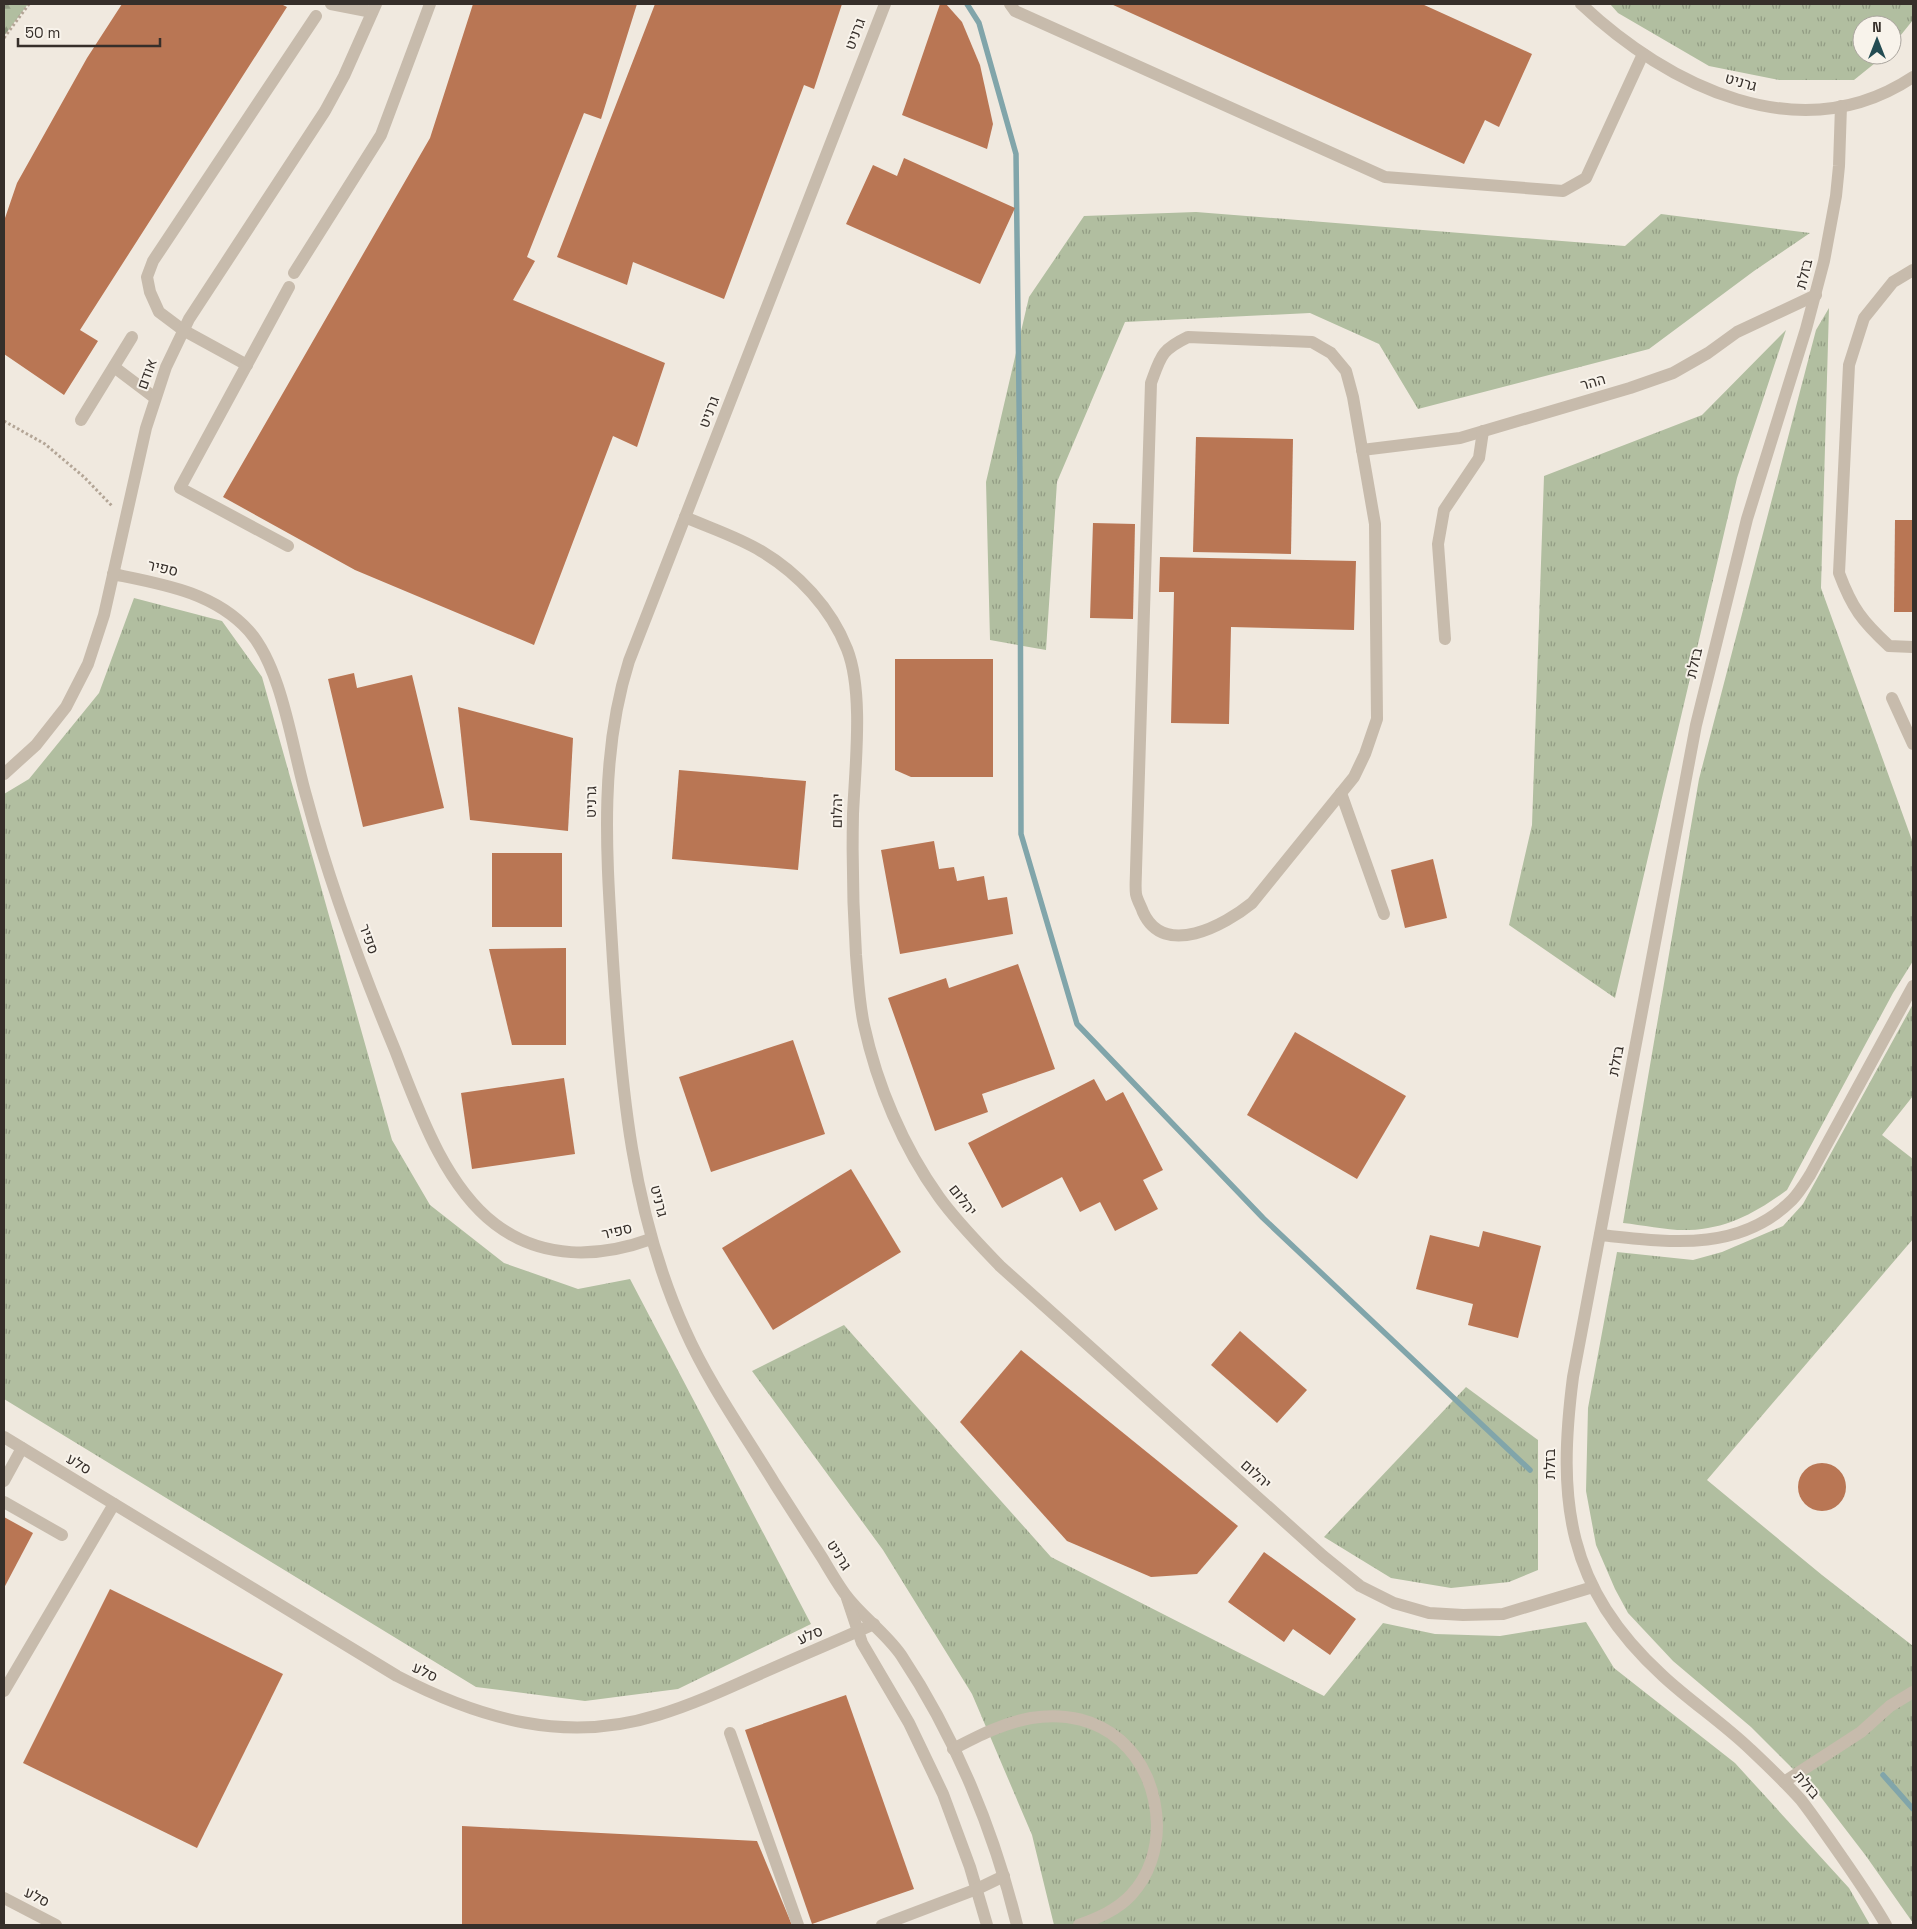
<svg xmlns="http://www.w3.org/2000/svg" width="1917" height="1929" font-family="'Space Grotesk',Heebo,sans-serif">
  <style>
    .grass { fill: url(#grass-tufts) }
    .forest { fill: url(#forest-firs) }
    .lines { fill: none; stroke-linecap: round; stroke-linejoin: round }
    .stream { stroke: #81a5aa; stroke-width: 5.5 }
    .building { fill: #b97654 }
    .path { stroke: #b3a596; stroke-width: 3; stroke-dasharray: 2.5 2.5; stroke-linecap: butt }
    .minor { stroke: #c7bbac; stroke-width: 12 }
    .labels { text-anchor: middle; stroke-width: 4; stroke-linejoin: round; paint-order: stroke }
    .street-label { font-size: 15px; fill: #362f2a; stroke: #f8f3eb }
  </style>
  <defs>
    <pattern id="grass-tufts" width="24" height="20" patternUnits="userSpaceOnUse" patternTransform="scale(1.25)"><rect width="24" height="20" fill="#b1bea0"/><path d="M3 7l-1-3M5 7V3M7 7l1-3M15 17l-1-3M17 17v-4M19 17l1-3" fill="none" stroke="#919b83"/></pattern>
    <pattern id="forest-firs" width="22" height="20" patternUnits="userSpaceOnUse" patternTransform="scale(1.25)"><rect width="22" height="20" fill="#b1bea0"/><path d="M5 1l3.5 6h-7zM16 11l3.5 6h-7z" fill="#919b83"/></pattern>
  </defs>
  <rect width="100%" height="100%" fill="#f0e9df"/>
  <g class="grass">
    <polygon points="1610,4 1913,4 1913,20 1892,46 1892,25 1862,25 1862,55 1885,55 1854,80 1779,80 1709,66 1618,13"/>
    <polygon points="1196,212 1625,246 1661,214 1810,233 1754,271 1649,349 1418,409 1379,344 1310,313 1125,322 1057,482 1046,650 990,640 986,482 1029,297 1084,216"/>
    <path d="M1829,308l-8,280 92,255v118l-20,32 -106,197c-30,22 -60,39 -98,40 -19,1 -46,-5 -66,-7l76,-444 117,-449z"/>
    <polygon points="1786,330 1737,478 1615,998 1509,925 1532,825 1544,476 1702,415"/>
    <polygon points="134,598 222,621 262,677 392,1140 430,1205 504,1263 578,1289 630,1279 811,1624 678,1689 585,1701 476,1687 4,1399 4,794 29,779 99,693"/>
    <polygon points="1913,1004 1913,1096 1882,1135 1913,1159 1913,1239 1707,1480 1822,1575 1913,1646 1913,1923 1866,1856 1820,1796 1751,1727 1673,1661 1628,1613 1615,1589 1596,1545 1586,1491 1588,1408 1617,1252 1693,1260 1722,1252 1783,1226 1803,1204"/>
    <polygon points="844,1325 1051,1557 1324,1696 1383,1623 1435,1634 1500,1636 1586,1622 1614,1668 1735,1763 1849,1888 1870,1925 1054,1925 1032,1835 972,1694 883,1550 752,1371"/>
    <polygon points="1466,1387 1538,1440 1538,1570 1509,1582 1451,1588 1391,1578 1324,1537"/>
  </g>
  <polygon class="forest" points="4,4 28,4 4,36"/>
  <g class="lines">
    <g class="stream">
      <polyline points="967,4 979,23 1016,154 1020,478 1021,834 1077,1024 1263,1218 1530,1470"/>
      <polyline points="1883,1775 1913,1809"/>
    </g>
  </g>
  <g class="building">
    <polygon points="122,4 281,4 287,7 80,330 98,341 64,395 4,354 4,221 17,183 87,58"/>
    <polygon points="473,4 637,4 601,119 584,113 527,257 535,261 513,300 665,363 637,447 613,436 534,645 355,570 223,497 430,138"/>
    <polygon points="655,4 677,5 678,4 842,4 814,89 804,85 724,299 633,262 627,285 557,257"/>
    <polygon points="940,4 946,4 962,22 980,65 993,124 987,149 902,115"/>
    <polygon points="1111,4 1422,4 1532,54 1499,127 1485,120 1464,164"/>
    <polygon points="904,158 1015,208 980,284 846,224 873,165 897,176"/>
    <polygon points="1196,437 1293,439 1291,554 1193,552"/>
    <polygon points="1895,520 1913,520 1913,612 1894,612"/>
    <polygon points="1093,523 1135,524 1133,619 1090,618"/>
    <polygon points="1160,557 1356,561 1354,630 1231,627 1229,724 1171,723 1174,592 1159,592"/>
    <polygon points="895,659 993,659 993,777 911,777 895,770"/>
    <polygon points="354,673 357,688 412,675 444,808 363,827 328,679"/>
    <polygon points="458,707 573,738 568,831 470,820"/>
    <polygon points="679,770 806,781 798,870 672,859"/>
    <polygon points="934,841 939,869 954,867 957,881 984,876 988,900 1007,897 1013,934 900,954 881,850"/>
    <rect x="492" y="853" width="70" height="74"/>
    <polygon points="1433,859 1447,918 1405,928 1391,870"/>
    <polygon points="566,948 566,1045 512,1045 489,949"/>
    <polygon points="1018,964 1055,1069 982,1094 988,1112 935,1131 888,998 946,978 949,988"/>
    <polygon points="1295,1032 1406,1096 1357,1179 1247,1115"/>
    <polygon points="793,1040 825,1134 711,1172 679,1077"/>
    <polygon points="564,1078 575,1154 472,1169 461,1093"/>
    <polygon points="1094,1079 1106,1101 1123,1092 1163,1170 1143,1180 1158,1209 1115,1231 1100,1202 1080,1212 1062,1177 1002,1208 968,1143"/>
    <polygon points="851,1169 901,1252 773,1330 722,1248"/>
    <polygon points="1483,1231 1541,1246 1518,1338 1468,1325 1473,1304 1416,1289 1430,1235 1479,1247"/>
    <polygon points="1240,1331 1307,1390 1277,1423 1211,1365"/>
    <polygon points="1021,1350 1238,1526 1197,1574 1151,1577 1067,1541 960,1422"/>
    <circle cx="1822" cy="1487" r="24"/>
    <polygon points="4,1517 33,1533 4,1588"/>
    <polygon points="1264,1552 1356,1619 1330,1655 1293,1629 1284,1642 1228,1602"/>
    <polygon points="110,1589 283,1674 197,1848 23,1763"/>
    <polygon points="846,1695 914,1889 812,1924 745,1730"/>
    <polygon points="462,1826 757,1841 792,1925 462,1925"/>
  </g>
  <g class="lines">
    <g class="path">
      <polyline points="4,38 29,4"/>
      <polyline points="4,421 45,444 84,477 113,507"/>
    </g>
    <g class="minor">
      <polyline points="331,4 372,12"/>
      <path d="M885,4l-256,657c-31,98 -22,199 -16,300 8,126 19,252 72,369 24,54 59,103 90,154 16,25 32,50 48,75 7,12 14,24 22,35 16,22 40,38 56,61 54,81 93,176 116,270"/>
      <polyline points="1010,4 1015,11 1385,177 1563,191 1586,178 1643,54"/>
      <path d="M1581,4c87,82 219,148 332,73"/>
      <path d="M1841,106l-2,60 -3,30 -12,65 -18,68 -59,190 -51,206 -123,652c-16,124 -7,210 90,299 28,26 60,47 87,73 18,17 35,33 51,51 11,14 21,29 31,43 19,27 38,54 54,82"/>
      <path d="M1913,270l-20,12 -29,36 -15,47 -10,208c13,35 23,48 50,73l24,1"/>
      <polyline points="294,273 381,135 430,4"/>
      <path d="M1188,337l124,5 19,11 15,18 7,26 22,127 2,195 -12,35 -11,23 -102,126c-27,22 -88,56 -109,9 -2,-6 -6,-12 -7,-18 -1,-8 0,-16 0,-24l15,-487c10,-27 10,-33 37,-46z"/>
      <polyline points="247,365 183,330 159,312 150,292 147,277 153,261 316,16"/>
      <polyline points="114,367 155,398"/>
      <polyline points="81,420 132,337"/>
      <polyline points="1362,450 1460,438 1630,388 1673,373 1708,353 1737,332 1816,295"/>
      <path d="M685,517c25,11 53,20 76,34 37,22 70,57 86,98 17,43 8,118 6,165 -1,47 0,94 3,141 2,23 3,47 8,70 13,60 39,122 75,172 18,25 40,47 61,69l323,290 37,30 34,17 35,10 34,2 40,-1 90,-27"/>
      <polyline points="288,546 180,488 289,287"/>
      <path d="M113,574c49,10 101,18 136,57 34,39 43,118 58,168 23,86 54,169 88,251 23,59 49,135 100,174 47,36 104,34 156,15"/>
      <polyline points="1445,639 1438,544 1444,510 1479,458 1483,431"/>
      <polyline points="1892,698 1913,744"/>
      <polyline points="4,774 36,745 66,707 88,664 104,615 146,428 166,367 189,319 325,111 344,76 376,4"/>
      <polyline points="1341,793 1384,914"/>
      <path d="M1600,1235c68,7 139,18 192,-35 7,-7 13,-17 18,-25l103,-189"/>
      <path d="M4,1437l393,239c83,43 169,68 261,39 33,-10 64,-24 95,-38 40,-18 81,-35 121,-53"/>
      <polyline points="4,1481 22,1448"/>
      <polyline points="4,1502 62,1535"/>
      <polyline points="847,1598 862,1643 909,1723 943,1794 970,1867 987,1925"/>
      <polyline points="4,1691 114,1504"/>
      <polyline points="730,1733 798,1925"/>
      <path d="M953,1749c25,-13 50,-26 78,-31 72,-12 124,36 126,107 0,25 -8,51 -26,70 -14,15 -33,23 -52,30"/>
      <polyline points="1784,1782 1861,1732 1890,1706 1913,1692"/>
      <polyline points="4,1898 56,1925"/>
      <polyline points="882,1925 977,1889 1004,1876"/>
    </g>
  </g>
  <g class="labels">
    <g class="street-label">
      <text transform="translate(855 34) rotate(-69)" y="5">גרניט</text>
      <text transform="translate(1741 82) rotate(16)" y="5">גרניט</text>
      <text transform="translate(1804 274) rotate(-76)" y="5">בזלת</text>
      <text transform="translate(147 374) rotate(-70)" y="5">אודם</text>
      <text transform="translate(1593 382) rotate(-16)" y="5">ההר</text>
      <text transform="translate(709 412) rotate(-69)" y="5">גרניט</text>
      <text transform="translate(163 568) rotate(13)" y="5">ספיר</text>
      <text transform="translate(1694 663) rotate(-77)" y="5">בזלת</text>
      <text transform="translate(591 802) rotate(-89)" y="5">גרניט</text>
      <text transform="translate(837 811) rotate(-89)" y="5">יהלום</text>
      <text transform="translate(369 939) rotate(70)" y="5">ספיר</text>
      <text transform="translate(1616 1061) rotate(-79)" y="5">בזלת</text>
      <text transform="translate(963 1200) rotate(52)" y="5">יהלום</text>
      <text transform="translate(659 1201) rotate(76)" y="5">גרניט</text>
      <text transform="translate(617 1231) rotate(-13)" y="5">ספיר</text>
      <text transform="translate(79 1464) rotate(31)" y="5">סלע</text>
      <text transform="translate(1550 1464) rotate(-90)" y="5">בזלת</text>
      <text transform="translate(1256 1474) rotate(42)" y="5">יהלום</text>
      <text transform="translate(839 1555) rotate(58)" y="5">גרניט</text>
      <text transform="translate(810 1635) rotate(-24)" y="5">סלע</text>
      <text transform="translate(425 1672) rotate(26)" y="5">סלע</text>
      <text transform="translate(1807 1785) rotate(49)" y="5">בזלת</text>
      <text transform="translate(37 1897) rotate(27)" y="5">סלע</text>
    </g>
  </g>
  <rect width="1917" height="1929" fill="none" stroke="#362f2a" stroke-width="10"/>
  <g transform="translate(1877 40)"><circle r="24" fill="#f8f3eb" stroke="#aaa59e"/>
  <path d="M0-4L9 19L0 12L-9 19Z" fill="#244c53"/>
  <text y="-8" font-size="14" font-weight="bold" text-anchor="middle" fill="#362f2a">N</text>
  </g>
  <path d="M18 38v8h142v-8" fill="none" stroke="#362f2a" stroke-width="2.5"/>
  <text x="25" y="38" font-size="15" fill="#362f2a" stroke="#f8f3eb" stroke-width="4" paint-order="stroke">50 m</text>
</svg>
